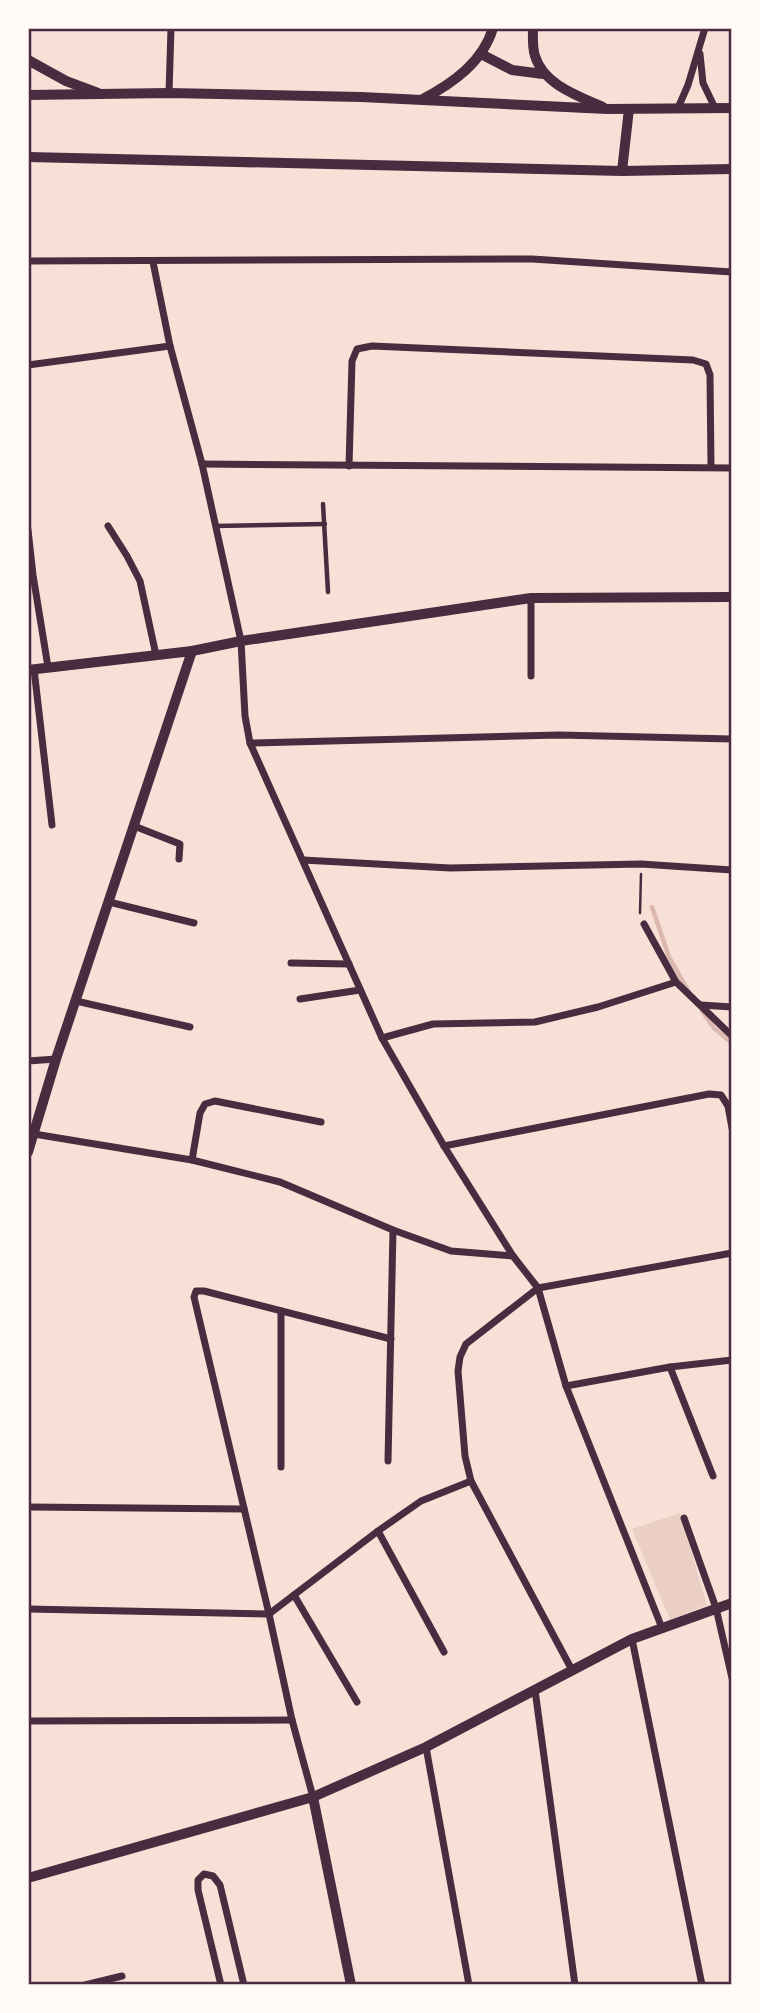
<svg xmlns="http://www.w3.org/2000/svg" width="760" height="2013" font-family="Ubuntu,sans-serif">
  <style>
    .green { fill: #ebcfc5 }
    .lines { fill: none; stroke-linecap: round; stroke-linejoin: round }
    .stream { stroke: #dcb8b0; stroke-width: 4.5 }
    .path { stroke: #4a2c40; stroke-width: 2.5 }
    .service { stroke: #4a2c40; stroke-width: 4.5 }
    .minor { stroke: #4a2c40; stroke-width: 7 }
    .tertiary { stroke: #4a2c40; stroke-width: 10 }
    .secondary { stroke: #4a2c40; stroke-width: 10 }
    .neatline { fill: none; stroke: #4a2c40; stroke-width: 2.5 }
  </style>
  <rect width="100%" height="100%" fill="#f7e1d7"/>
  <polygon class="green" points="680,1513 707,1605 670,1620 632,1529"/>
  <g class="lines">
    <g class="stream">
      <polyline points="652,907 669,957 689,992"/>
      <polyline points="702,1011 714,1028 732,1043"/>
    </g>
    <polyline class="path" points="640,913 641,874"/>
    <g class="service">
      <polyline points="323,504 328,592"/>
      <polyline points="215,526 325,524"/>
    </g>
    <g class="minor">
      <polyline points="700,54 703,83 715,108"/>
      <polyline points="169,93 171,28"/>
      <polyline points="678,108 688,85 705,28"/>
      <polyline points="28,261 532,259 732,272"/>
      <polyline points="153,262 170,346 202,464 241,641 245,716 250,743 382,1038 444,1146 513,1256 538,1288 566,1386 662,1628"/>
      <polyline points="28,365 170,346"/>
      <polyline points="202,464 732,468"/>
      <polyline points="349,466 352,361 357,349 372,346 693,360 706,364 710,375 711,467"/>
      <polyline points="108,526 127,556 140,581 156,655"/>
      <polyline points="28,530 33,575 48,667"/>
      <polyline points="34,669 52,825"/>
      <polyline points="531,676 531,598"/>
      <polyline points="250,743 559,735 732,739"/>
      <polyline points="134,826 180,844 179,859"/>
      <polyline points="303,860 450,868 641,864 732,870"/>
      <polyline points="109,902 194,923"/>
      <polyline points="644,924 676,982 732,1036"/>
      <polyline points="291,963 349,964"/>
      <polyline points="300,999 360,990"/>
      <polyline points="76,1001 190,1027"/>
      <polyline points="701,1005 732,1007"/>
      <polyline points="382,1038 433,1024 535,1022 598,1007 676,982"/>
      <polyline points="28,1061 56,1059"/>
      <polyline points="34,1134 192,1160 280,1182 393,1230 451,1251 513,1256"/>
      <polyline points="444,1146 709,1094 721,1095 728,1106 732,1128"/>
      <polyline points="192,1160 200,1113 205,1104 215,1101 321,1122"/>
      <polyline points="281,1311 281,1467"/>
      <polyline points="670,1367 713,1476"/>
      <polyline points="566,1386 670,1367 732,1360"/>
      <polyline points="388,1461 393,1230"/>
      <polyline points="28,1507 244,1509"/>
      <polyline points="684,1518 716,1608 732,1678"/>
      <polyline points="378,1531 444,1652"/>
      <polyline points="294,1595 357,1702"/>
      <polyline points="28,1609 269,1614 378,1531 421,1501 471,1481"/>
      <polyline points="632,1639 702,1985"/>
      <polyline points="572,1670 471,1481 465,1456 458,1371 460,1357 466,1344 538,1288 732,1253"/>
      <polyline points="535,1690 575,1985"/>
      <polyline points="28,1721 292,1720"/>
      <polyline points="426,1747 469,1985"/>
      <polyline points="313,1797 292,1720 269,1614 194,1297 196,1291 204,1291 391,1339"/>
      <polyline points="85,1985 122,1976"/>
      <polyline points="221,1985 198,1890 198,1880 204,1874 213,1876 220,1885 244,1985"/>
    </g>
    <g class="tertiary">
      <path d="M533,28c0,9 -1,19 2,28 9,29 43,40 68,51"/>
      <polyline points="481,54 512,70 543,74"/>
      <polyline points="28,60 66,81 98,93"/>
      <path d="M423,99c30,-16 60,-37 70,-71"/>
      <polyline points="28,670 192,651 241,641 531,598 732,597"/>
      <polyline points="28,1152 56,1059 192,651"/>
      <polyline points="313,1797 351,1985"/>
      <polyline points="28,1878 313,1797 426,1747 632,1639 732,1603"/>
    </g>
    <g class="secondary">
      <polyline points="28,95 169,93 361,97 607,109 732,108"/>
      <polyline points="28,157 622,171 732,169"/>
      <polyline points="622,171 629,109"/>
    </g>
  </g>
  <rect width="760" height="2013" fill="none" stroke="#fffaf5" stroke-width="60"/>
  <rect x="30" y="30" width="700" height="1953" class="neatline"/>
</svg>
